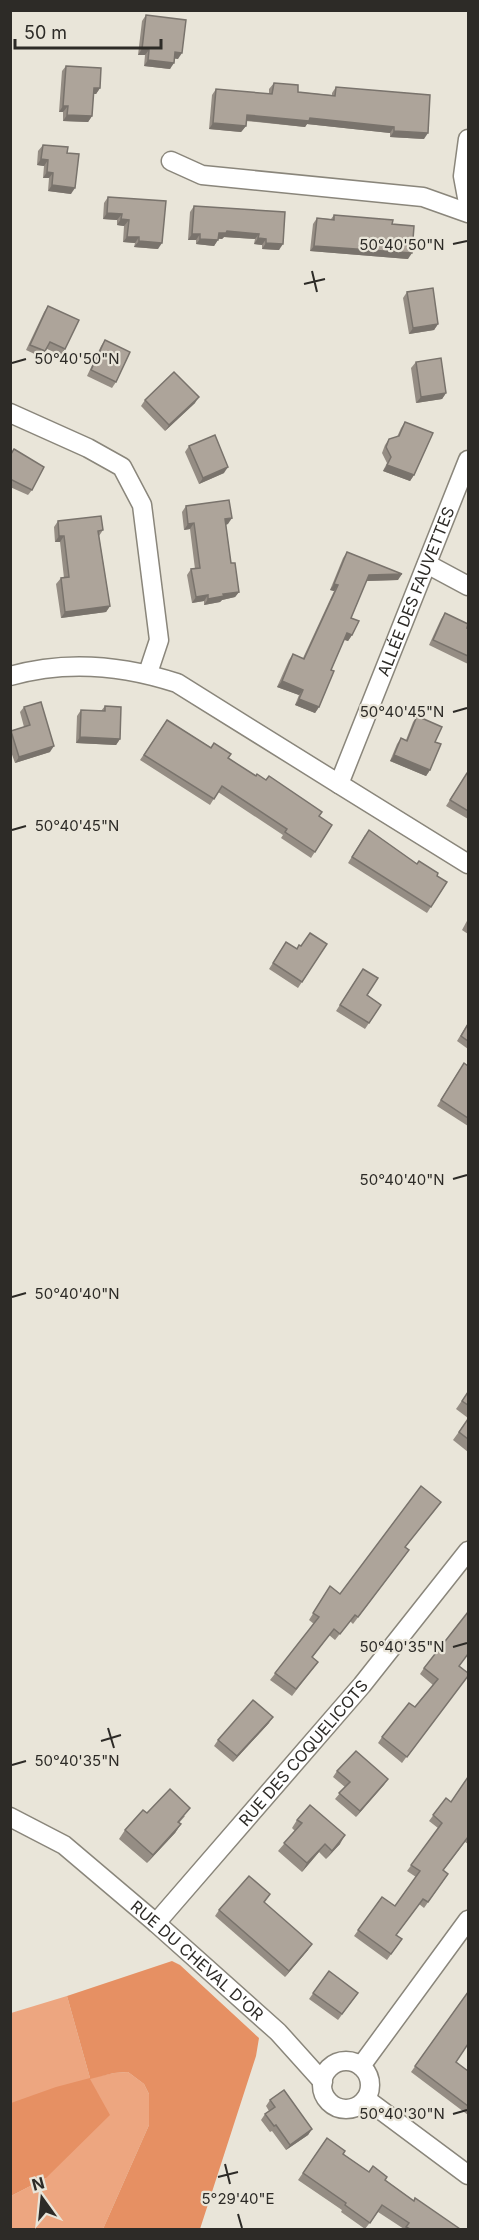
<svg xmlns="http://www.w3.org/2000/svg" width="479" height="2240" font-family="Inter,sans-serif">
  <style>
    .green { fill: #eda680 }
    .forest { fill: #e69063 }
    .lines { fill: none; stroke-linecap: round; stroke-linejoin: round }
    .street-casing { stroke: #8a867b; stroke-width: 21 }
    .street { stroke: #fff; stroke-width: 18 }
    .wall { fill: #958d84 }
    .shaded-wall { fill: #79736c }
    .building { fill: #ada49a; stroke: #79736c; stroke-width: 1.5 }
    .ticks { fill: none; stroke: #2d2b27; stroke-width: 2 }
    .labels { text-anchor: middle; stroke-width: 4.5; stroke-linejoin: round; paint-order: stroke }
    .street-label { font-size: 16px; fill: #2d2b27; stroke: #e9e5d9 }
    .ticks-label { font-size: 15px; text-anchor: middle; fill: #2d2b27; stroke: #e9e5d9; stroke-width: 4.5; stroke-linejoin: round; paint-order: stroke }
  </style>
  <rect width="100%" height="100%" fill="#e9e5d9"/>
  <polygon class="green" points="67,1996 90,2078 114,2073 128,2072 144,2084 149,2094 149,2125 103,2229 11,2230 11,2196 46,2178 11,2103 11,2013"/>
  <polygon class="forest" points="172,1961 180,1965 259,2038 256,2056 200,2229 103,2229 149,2125 149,2094 144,2084 128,2072 114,2073 90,2079 110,2115 46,2178 11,2196 11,2103 56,2087 90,2078 67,1996"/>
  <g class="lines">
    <defs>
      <g id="street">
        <polyline points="468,139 463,176 468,203"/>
        <polyline points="171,161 202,175 423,197 468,213"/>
        <polyline points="10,413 88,448 122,467 142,505 159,640 148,673"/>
        <polyline points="427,564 468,586"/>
        <path id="s1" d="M10,676c56,-16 112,-11 167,7l162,101 129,-324"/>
        <polyline points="339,784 468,864"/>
        <path id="s2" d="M10,1817l54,28 92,78 122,109 45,50"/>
        <path id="s3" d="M156,1923l206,-238 106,-134"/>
        <circle cx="346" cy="2085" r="24"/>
        <polyline points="361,2066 468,1920"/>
        <polyline points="366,2099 468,2175"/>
      </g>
    </defs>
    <use href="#street" class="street-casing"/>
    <use href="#street" class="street"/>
  </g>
  <g class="wall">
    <polygon points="146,15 178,59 174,58 170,69 144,66 145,55 138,55 142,21"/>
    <polygon points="66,66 100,88 96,94 93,94 92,116 88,122 63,121 63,112 59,112 62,71"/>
    <polygon points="274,83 298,92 332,95 332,93 336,87 424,139 390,137 390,133 307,124 305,127 246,121 246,126 241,132 209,129 212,95 216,89 269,94 269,89"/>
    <polygon points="43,145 67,153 71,194 48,191 49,178 43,178 44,166 37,165 38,151"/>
    <polygon points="108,197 158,249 134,247 135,243 123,242 124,226 117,225 117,220 103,219 104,203"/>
    <polygon points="194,206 285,212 279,250 262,249 262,245 254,244 255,239 224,237 222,239 218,239 214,246 196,244 196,240 188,240 190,212"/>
    <polygon points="334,215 392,224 408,259 310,251 313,224 317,218 331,219"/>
    <polygon points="407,292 438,324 434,330 409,334 403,298"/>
    <polygon points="48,306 65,349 61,355 47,349 41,357 26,350 44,312"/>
    <polygon points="105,340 116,382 112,388 87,376 101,346"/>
    <polygon points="416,362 446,393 442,399 416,403 411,368"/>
    <polygon points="145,400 195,403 165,431 141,406"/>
    <polygon points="405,422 414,475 410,481 383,471 387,463 382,453 385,445 389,439 397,437 401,428"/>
    <polygon points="189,446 224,473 199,484 185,452"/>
    <polygon points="14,449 32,490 28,495 10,487 10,454"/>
    <polygon points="186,506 228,524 226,525 231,563 239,592 235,597 222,600 220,602 204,605 204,601 192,603 187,575 191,569 195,569 190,529 184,530 182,512"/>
    <polygon points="58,521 103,530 99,536 110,606 106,612 61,618 56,584 61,578 64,578 60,542 55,542 54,527"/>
    <polygon points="347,552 398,580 366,581 351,618 352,635 348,641 344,640 331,670 319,707 315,713 295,705 299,695 277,687 289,660 293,654 303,658 334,591 330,590 343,558"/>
    <polygon points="445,613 468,628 468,664 429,645 441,619"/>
    <polygon points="105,706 120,739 116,745 76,743 77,716 81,710 101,711"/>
    <polygon points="24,707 50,752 15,763 10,749 10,731 24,727 20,712"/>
    <polygon points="417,716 435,742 430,770 426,776 390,761 397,744 401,738 406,740 413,722"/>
    <polygon points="167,720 228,758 332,825 311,858 281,838 283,835 218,792 210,805 140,760"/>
    <polygon points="467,773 468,773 468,819 446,806"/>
    <polygon points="365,835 417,864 447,882 427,913 348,863"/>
    <polygon points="468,919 468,934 462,930"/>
    <polygon points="286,942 297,949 301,946 327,944 298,988 269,969"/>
    <polygon points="363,969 367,995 381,1005 365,1029 336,1011"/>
    <polygon points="468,1023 468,1049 457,1041"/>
    <polygon points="468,1066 468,1126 437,1106 460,1069"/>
    <polygon points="468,1392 468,1418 456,1409"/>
    <polygon points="468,1419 468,1452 453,1440"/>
    <polygon points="436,1509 405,1547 409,1550 353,1624 350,1621 335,1640 329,1635 312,1658 318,1662 292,1696 270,1680 314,1624 309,1620 330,1586 340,1594"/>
    <polygon points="459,1666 468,1673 402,1763 378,1743 382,1737 415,1707 433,1685 420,1674 424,1668"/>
    <polygon points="269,1723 233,1762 214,1746 218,1740"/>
    <polygon points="337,1771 388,1779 356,1817 335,1799 345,1787 333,1777"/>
    <polygon points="468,1777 468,1844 465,1842 443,1871 448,1874 424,1908 419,1904 396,1935 402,1939 387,1960 354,1936 382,1897 395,1906 416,1877 407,1871 438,1828 429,1821 446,1798 451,1802"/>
    <polygon points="147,1813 185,1816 179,1823 181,1824 175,1833 147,1863 119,1839 125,1830"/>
    <polygon points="297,1820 340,1844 326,1859 319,1852 302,1872 278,1851 295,1831 292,1828"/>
    <polygon points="264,1902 308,1950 285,1977 215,1916 219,1910"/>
    <polygon points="329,1971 358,1993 338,2020 309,1999"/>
    <polygon points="468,1992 456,2062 468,2071 468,2115 411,2072"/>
    <polygon points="270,2100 312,2129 308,2135 286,2150 272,2131 270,2132 261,2120 265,2114 269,2111 266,2106"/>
    <polygon points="327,2138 343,2154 369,2172 385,2180 414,2201 460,2229 404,2229 378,2212 365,2229 341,2212 342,2210 298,2180"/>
  </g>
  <g class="shaded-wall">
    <polygon points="142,49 149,50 145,55 138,55"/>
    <polygon points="175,52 182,53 178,59 171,58"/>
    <polygon points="148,60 174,63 170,69 144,66"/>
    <polygon points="94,88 100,88 96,94 90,94"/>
    <polygon points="63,106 68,106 63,112 59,112"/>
    <polygon points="67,115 92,116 88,122 63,121"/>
    <polygon points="247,115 310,118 394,127 390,133 307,124 305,127 242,120"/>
    <polygon points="213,123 246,126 241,132 209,129"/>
    <polygon points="394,131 428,133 424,139 390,137"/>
    <polygon points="41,159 48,160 44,166 37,165"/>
    <polygon points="47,172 53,173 49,178 43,178"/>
    <polygon points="52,185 75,188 71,194 48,191"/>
    <polygon points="107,213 122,214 117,220 103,219"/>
    <polygon points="121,219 129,220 124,226 117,225"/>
    <polygon points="227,231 259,234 255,239 224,237 222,239 214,238 219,233"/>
    <polygon points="192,234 200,234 196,240 188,240"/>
    <polygon points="127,237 139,237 135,243 123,242"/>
    <polygon points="258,238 266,239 262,245 254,244"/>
    <polygon points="200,239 218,240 214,246 196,244"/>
    <polygon points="139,241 162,243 158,249 134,247"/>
    <polygon points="266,243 283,244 279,250 262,249"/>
    <polygon points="314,246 412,253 408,259 310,251"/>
    <polygon points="438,324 434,330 409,334 413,328"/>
    <polygon points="446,393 442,399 416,403 421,397"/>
    <polygon points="199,397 195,403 165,431 169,425"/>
    <polygon points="387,465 414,475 410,481 383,471"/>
    <polygon points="228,467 224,473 199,484 203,478"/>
    <polygon points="232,518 228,524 221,525 225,519"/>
    <polygon points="194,523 190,529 184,530 188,524"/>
    <polygon points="59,536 64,536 60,542 55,542"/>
    <polygon points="402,574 398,580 365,581 369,575"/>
    <polygon points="334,584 338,585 334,591 330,590"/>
    <polygon points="239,592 235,597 222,600 220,602 204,605 208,599 223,594"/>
    <polygon points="208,595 204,601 192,603 196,597"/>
    <polygon points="110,606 106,612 61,618 65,612"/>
    <polygon points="347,633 352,635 348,641 343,639"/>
    <polygon points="282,681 303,690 299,695 277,687"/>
    <polygon points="299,699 319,707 315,713 295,705"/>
    <polygon points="80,737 120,739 116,745 76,743"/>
    <polygon points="54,746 50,752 15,763 19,757"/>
    <polygon points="394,755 430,770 426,776 390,761"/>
    <polygon points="273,1717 269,1723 233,1762 237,1756"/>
    <polygon points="388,1779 384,1785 356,1817 360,1811"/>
    <polygon points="181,1824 175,1833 147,1863 153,1855"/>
    <polygon points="345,1835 340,1844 326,1859 332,1851"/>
    <polygon points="325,1844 319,1852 302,1872 307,1863"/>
    <polygon points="312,1944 308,1950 285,1977 289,1971"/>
    <polygon points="312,2129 308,2135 286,2150 290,2145"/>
  </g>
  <g class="building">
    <polygon points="146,15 186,20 182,53 175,52 174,63 148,60 149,50 142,49"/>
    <polygon points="66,66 101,68 100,88 94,88 92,116 67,115 68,106 63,106"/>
    <polygon points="274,83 298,85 298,92 335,96 336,87 430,95 428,133 394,131 394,127 310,118 309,121 247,115 246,126 213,123 216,89 272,94"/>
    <polygon points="43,145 68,147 67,153 79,154 75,188 52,185 53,173 47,172 48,160 41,159"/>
    <polygon points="108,197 166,201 162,243 139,241 139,237 127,237 129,220 121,219 122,214 107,213"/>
    <polygon points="194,206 285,212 283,244 266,243 266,239 258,238 259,234 227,231 226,233 219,233 218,240 200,239 200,234 192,234"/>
    <polygon points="334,215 393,220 392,224 414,226 412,253 314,246 317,218 334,220"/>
    <polygon points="433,288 438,324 413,328 407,292"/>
    <polygon points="48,306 79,320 65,349 50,342 45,351 30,345"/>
    <polygon points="105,340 130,352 116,382 91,370"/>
    <polygon points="441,358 446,393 421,397 416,362"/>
    <polygon points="174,372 199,397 169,425 145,400"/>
    <polygon points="405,422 433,433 414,475 387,465 391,457 386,447 389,439 399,436"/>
    <polygon points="215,435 228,467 203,478 189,446"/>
    <polygon points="14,449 44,467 32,490 10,479 10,456"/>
    <polygon points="229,500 232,518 225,519 231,563 235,563 239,592 223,594 224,596 208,599 208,595 196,597 191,569 200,568 194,523 188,524 186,506"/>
    <polygon points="101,516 103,530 98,531 110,606 65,612 61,578 69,577 64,536 59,536 58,521"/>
    <polygon points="347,552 402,574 369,575 351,618 359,621 352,635 347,633 331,670 334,671 319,707 299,699 303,690 282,681 293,654 304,659 338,585 334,584"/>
    <polygon points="445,613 468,624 467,628 468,628 468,656 433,640"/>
    <polygon points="41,702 54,746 19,757 11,731 30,725 24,707"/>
    <polygon points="105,706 121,707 120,739 80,737 81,710 105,711"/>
    <polygon points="417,716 442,727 435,742 441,744 430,770 394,755 401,738 407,741"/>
    <polygon points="167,720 211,748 214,743 231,754 228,758 256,776 257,774 266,780 269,776 322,812 319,816 332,825 315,852 285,832 287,829 222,786 214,799 144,755"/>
    <polygon points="467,773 468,773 468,811 450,800"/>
    <polygon points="369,830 417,864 419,861 438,873 437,876 447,882 431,907 352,857"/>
    <polygon points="310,933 327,944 302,982 273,963 286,942 297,949 299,945 301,946"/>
    <polygon points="363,969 378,978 367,995 381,1005 369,1023 340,1005"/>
    <polygon points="468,1024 468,1041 461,1036"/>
    <polygon points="464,1063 468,1066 468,1118 441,1100"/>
    <polygon points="468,1392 468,1405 462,1401"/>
    <polygon points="468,1419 468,1439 459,1432"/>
    <polygon points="421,1486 441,1502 405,1547 409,1550 358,1617 355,1615 340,1634 334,1629 312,1657 318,1662 296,1689 275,1673 319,1617 313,1613 330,1586 340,1594"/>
    <polygon points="468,1612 468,1654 459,1666 468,1673 468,1676 407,1757 382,1737 409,1703 415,1707 438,1679 424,1668"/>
    <polygon points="253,1700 273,1717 237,1756 218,1740"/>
    <polygon points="356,1751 388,1779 360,1811 339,1793 350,1782 337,1771"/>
    <polygon points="468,1777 468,1837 443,1870 448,1874 428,1902 423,1899 396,1935 402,1939 391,1954 358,1930 382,1897 395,1906 420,1871 411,1865 442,1823 433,1815 446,1798 451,1802"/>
    <polygon points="170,1789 190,1808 178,1822 181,1824 153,1855 125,1830 143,1810 147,1813"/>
    <polygon points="310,1805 345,1835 332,1851 325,1844 307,1863 284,1843 302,1823 297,1820"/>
    <polygon points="249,1876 270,1894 264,1902 312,1944 289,1971 219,1910"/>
    <polygon points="329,1971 358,1993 342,2014 313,1993"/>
    <polygon points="468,1992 468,2044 456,2062 468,2071 468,2106 415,2066"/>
    <polygon points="284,2090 312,2129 290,2145 276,2125 274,2126 265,2114 275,2107 270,2100"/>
    <polygon points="327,2138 345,2151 343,2154 369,2172 373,2166 387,2177 385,2180 414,2201 415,2198 460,2229 410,2229 406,2227 409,2223 382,2205 370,2223 345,2205 346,2203 303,2173"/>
  </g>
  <path class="ticks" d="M453,244l14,-3M312,271l5,21M304,284l21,-5M12,363l14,-4M453,712l14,-4M12,830l14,-4M453,1179l14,-4M12,1297l14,-4M453,1647l14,-4M108,1728l6,20M101,1741l20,-6M12,1765l14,-4M453,2114l14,-4M225,2164l5,20M218,2177l20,-5M238,2214l4,14"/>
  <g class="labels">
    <g class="street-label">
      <text dy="6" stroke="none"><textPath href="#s1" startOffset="568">ALLÉE DES FAUVETTES</textPath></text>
      <text dy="6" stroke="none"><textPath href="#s3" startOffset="225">RUE DES COQUELICOTS</textPath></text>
      <text dy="6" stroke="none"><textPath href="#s2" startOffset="237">RUE DU CHEVAL D'OR</textPath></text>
    </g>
  </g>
  <g class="ticks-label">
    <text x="402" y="250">50°40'50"N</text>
    <text x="77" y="364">50°40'50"N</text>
    <text x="402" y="717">50°40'45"N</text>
    <text x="77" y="831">50°40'45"N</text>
    <text x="402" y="1185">50°40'40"N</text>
    <text x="77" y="1299">50°40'40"N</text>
    <text x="402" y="1652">50°40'35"N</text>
    <text x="77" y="1766">50°40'35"N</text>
    <text x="402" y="2119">50°40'30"N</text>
    <text x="238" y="2204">5°29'40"E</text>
  </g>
  <rect width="479" height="2240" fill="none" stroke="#2d2b27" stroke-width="24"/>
  <g transform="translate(42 2198) rotate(345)" stroke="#e9e5d9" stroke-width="4.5" paint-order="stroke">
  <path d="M0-4.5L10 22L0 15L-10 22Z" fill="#2d2b27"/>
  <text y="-9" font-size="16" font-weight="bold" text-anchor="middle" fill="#2d2b27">N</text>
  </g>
  <path d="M15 39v9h146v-9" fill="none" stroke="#2d2b27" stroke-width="3"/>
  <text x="24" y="39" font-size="18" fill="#2d2b27" stroke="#e9e5d9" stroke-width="4.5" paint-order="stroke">50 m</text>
</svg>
